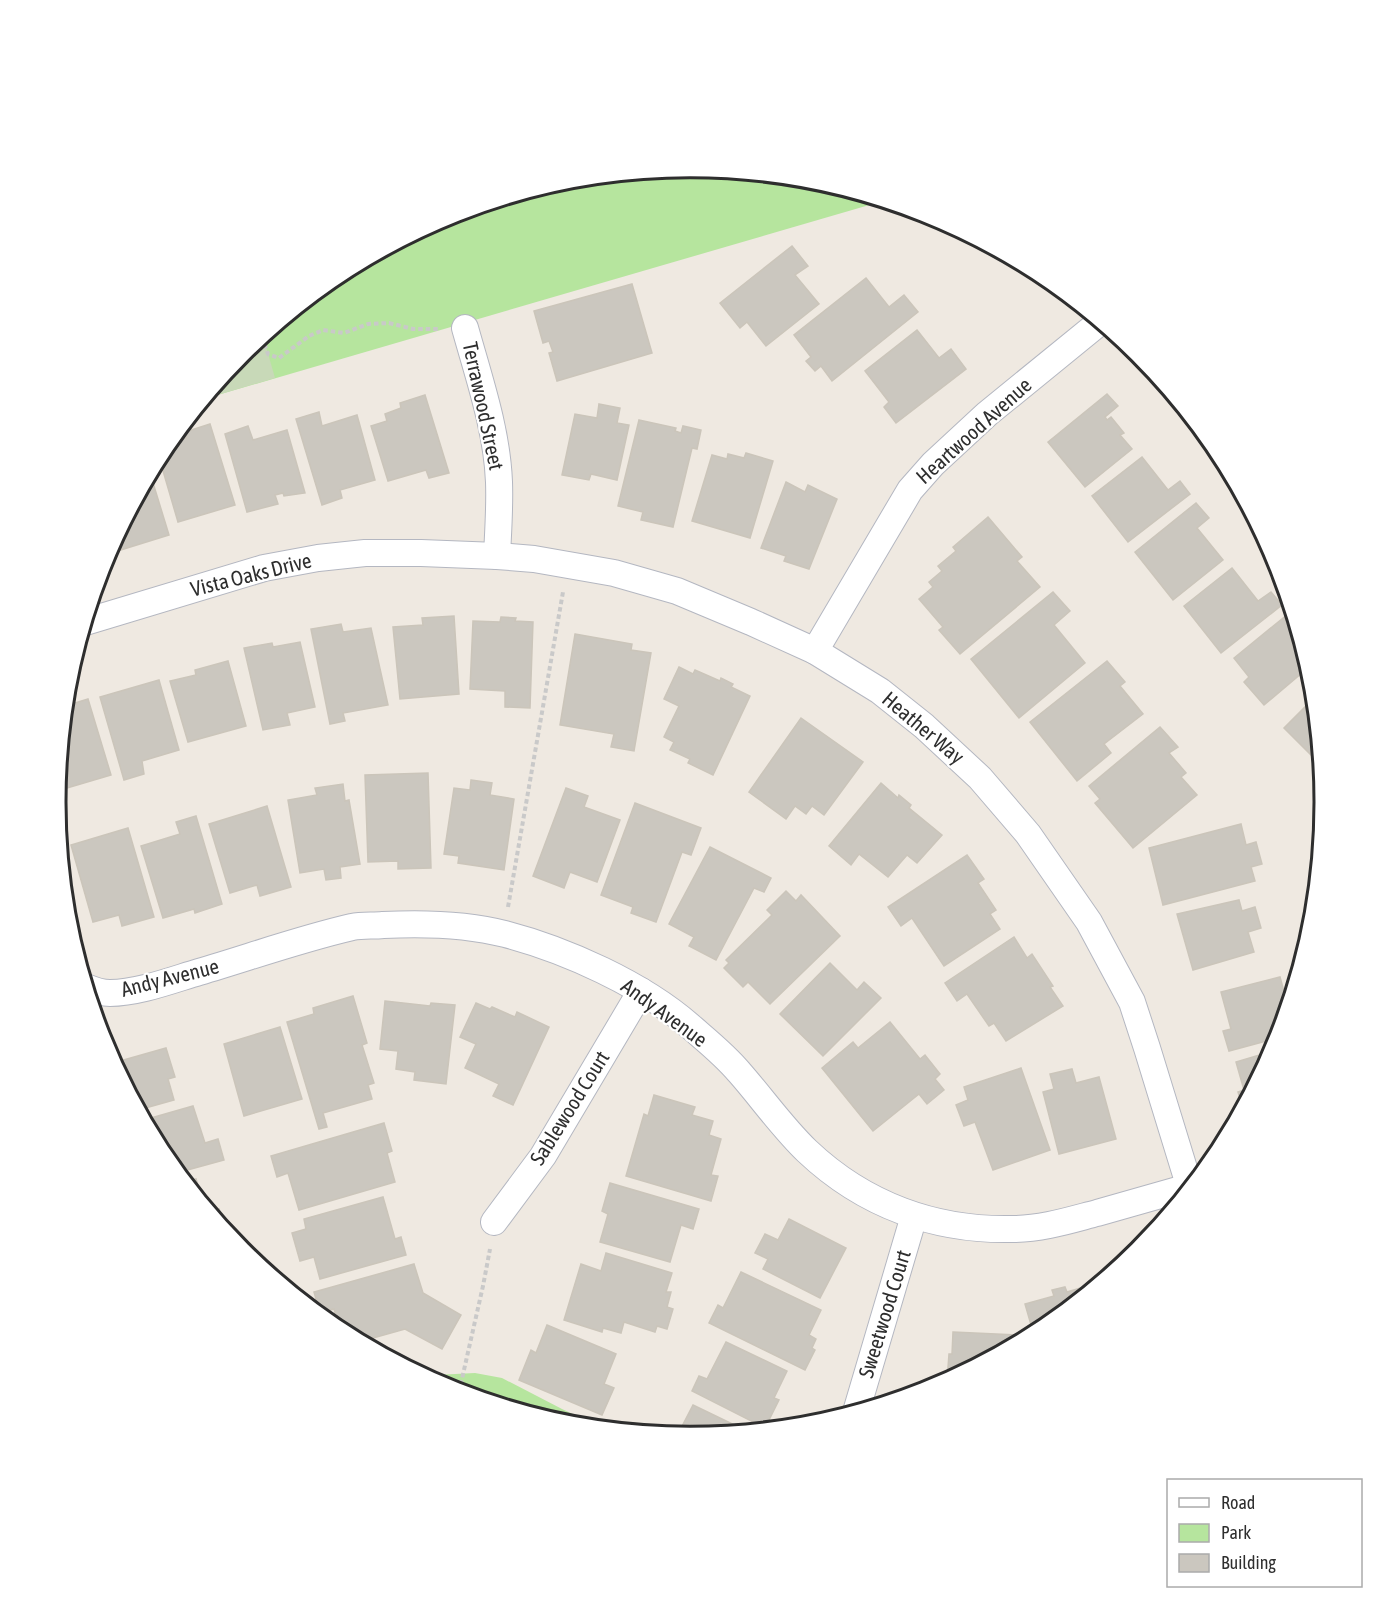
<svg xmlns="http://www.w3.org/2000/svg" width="1380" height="1605" font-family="'Asap Condensed',sans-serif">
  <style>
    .green { fill: #b6e59e }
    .cemetery { fill: #c8d9b8 }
    .building { fill: #cbc7bf; stroke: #cbc5ba; stroke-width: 1.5 }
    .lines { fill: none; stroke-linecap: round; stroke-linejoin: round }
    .minor-casing { stroke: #b4b7c1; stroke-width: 28 }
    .path { stroke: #c9c9c9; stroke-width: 4; stroke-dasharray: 4.5 3; stroke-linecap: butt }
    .minor { stroke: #fff; stroke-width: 26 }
    .labels { text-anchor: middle; stroke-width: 4.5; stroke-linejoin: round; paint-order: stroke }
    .street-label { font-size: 21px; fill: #2e2e2e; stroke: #fff }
    .rim { fill: none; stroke: #2e2e2e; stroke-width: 3 }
  </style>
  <rect width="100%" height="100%" fill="#efe9e1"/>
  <g class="green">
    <polygon points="690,168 814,180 883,201 204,399 242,354 338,275 448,216 567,180"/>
    <polygon points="417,1373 435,1375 475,1373 502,1378 562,1409 605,1429 566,1425 447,1389"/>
  </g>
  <polygon class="cemetery" points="263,336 275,378 204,399 242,354"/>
  <g class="building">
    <polygon points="792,246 808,266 795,275 819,304 766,346 747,322 740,328 720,303"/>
    <polygon points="866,278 889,307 904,295 918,312 832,381 821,366 815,371 806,361 811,357 794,335"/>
    <polygon points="632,284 652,353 557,381 549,353 553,352 549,341 543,343 534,311"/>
    <polygon points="917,330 939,358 951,349 966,369 896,423 884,407 889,402 865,371"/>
    <polygon points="1107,394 1118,406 1105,417 1107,420 1111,417 1124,433 1120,435 1132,449 1085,487 1048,442"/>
    <polygon points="425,395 449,473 429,478 426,470 388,481 371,426 387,421 385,414 401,408 400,403"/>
    <polygon points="599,404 620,408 617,423 629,425 617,480 591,474 589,480 562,475 575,414 597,418"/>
    <polygon points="319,412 322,426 357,415 375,480 340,490 342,498 322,505 296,419"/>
    <polygon points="639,420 676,428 675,431 681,433 683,426 701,430 697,449 692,448 673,527 641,520 643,512 618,506"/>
    <polygon points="210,424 235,505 178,522 159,457 160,455 172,451 170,443 186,438 185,432"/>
    <polygon points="248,426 253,440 287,430 305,493 284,496 283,493 275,495 278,504 247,512 225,434"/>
    <polygon points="746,453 773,461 750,538 692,521 712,455 727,459 728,454 744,458"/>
    <polygon points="1142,457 1168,490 1180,481 1190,494 1128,542 1092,496"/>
    <polygon points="150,473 169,535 111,553 110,548"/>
    <polygon points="786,482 805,492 808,485 837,499 809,569 784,561 786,556 761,548"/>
    <polygon points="1196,503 1209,518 1197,528 1223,560 1173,600 1135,552"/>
    <polygon points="988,517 1022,557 1017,561 1040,587 960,654 939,630 943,627 919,599 933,587 929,582 942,571 938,566 956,551 953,547"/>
    <polygon points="1232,568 1258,601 1271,592 1282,605 1221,653 1184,606"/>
    <polygon points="1053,592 1070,611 1054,625 1085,663 1019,718 971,659"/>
    <polygon points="1288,614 1296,624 1309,667 1264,705 1244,682 1249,677 1234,658"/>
    <polygon points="454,616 459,694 400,699 393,627 423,625 422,618"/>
    <polygon points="501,617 516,618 515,621 533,622 530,708 505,707 505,691 470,689 473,621 500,622"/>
    <polygon points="341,624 343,632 371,628 388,705 343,713 345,721 330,724 311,629"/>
    <polygon points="575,634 632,644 631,650 651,653 634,751 611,747 614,734 560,725"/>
    <polygon points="300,642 315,707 287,713 290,725 263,730 244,648 272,643 273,647"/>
    <polygon points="228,661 246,726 188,742 170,681 196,675 195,670"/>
    <polygon points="1107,661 1125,682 1120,686 1143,714 1104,744 1111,753 1077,781 1030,722"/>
    <polygon points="679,667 693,674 695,670 720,681 721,678 733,684 731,687 750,696 713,775 688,763 690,759 670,750 674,742 664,737 679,706 664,699"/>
    <polygon points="159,680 179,750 142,761 144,774 124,780 100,697"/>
    <polygon points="1314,698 1321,765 1284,728"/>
    <polygon points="88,699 111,775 57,791 65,706"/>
    <polygon points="801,718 863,762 824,815 812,806 806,814 795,806 786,819 749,792"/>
    <polygon points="1160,727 1178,747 1169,753 1186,773 1181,777 1197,795 1133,848 1095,803 1100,799 1089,786"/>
    <polygon points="428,773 431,868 398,869 398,861 368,862 365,775"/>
    <polygon points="471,780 492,783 490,795 514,799 504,870 458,863 459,856 444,854 454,788 470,790"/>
    <polygon points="881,783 898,798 899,795 911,805 909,808 942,835 917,863 907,855 888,877 859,854 851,865 829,846"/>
    <polygon points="343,784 345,801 349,800 360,864 340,867 341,878 326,880 324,869 300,873 288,800 317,795 315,788"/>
    <polygon points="566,788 588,796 584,807 620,820 597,882 570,872 564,888 533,876"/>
    <polygon points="635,803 701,828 691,855 682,852 656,922 631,913 633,907 601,895"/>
    <polygon points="267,806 291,887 260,896 257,885 230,893 209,824"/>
    <polygon points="196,816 222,904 195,913 194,909 163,918 141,846 180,834 176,822"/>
    <polygon points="1241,824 1246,845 1256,842 1262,864 1251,867 1255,881 1163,905 1149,848"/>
    <polygon points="128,828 154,917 122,926 119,915 93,922 71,845"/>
    <polygon points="710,847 771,878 764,892 754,888 716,960 689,946 694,937 669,924"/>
    <polygon points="967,855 984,879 978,883 996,910 990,914 1000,929 944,966 912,918 901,926 888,907"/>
    <polygon points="786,891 796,901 801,895 840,936 770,1004 748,982 743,987 724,968 729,963 726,960 772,915 767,910"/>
    <polygon points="1239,900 1242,911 1255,907 1261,928 1248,932 1254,952 1193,970 1177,914"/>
    <polygon points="1014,937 1027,958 1032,954 1053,986 1050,987 1063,1006 1006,1041 994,1023 989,1026 967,994 957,1001 945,983"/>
    <polygon points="830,963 857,990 864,982 881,998 823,1056 780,1014"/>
    <polygon points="1280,977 1288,1006 1278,1038 1229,1051 1223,1031 1231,1029 1221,992"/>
    <polygon points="353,996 367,1043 362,1045 374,1083 368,1085 372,1099 323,1113 327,1127 319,1129 287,1022 314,1014 313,1008"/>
    <polygon points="385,1001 430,1006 431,1003 455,1005 446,1084 414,1080 415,1072 396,1069 398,1051 380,1049"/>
    <polygon points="476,1003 490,1009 492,1007 515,1017 517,1012 549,1027 513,1105 493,1096 499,1084 465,1068 476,1044 460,1037"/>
    <polygon points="890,1022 920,1059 925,1055 940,1074 935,1079 944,1090 927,1104 919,1094 873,1131 822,1068 853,1042 858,1048"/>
    <polygon points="280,1027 302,1099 244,1116 224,1044"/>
    <polygon points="166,1048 175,1077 168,1079 174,1100 138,1110 113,1063"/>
    <polygon points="1273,1051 1243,1108 1238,1092 1244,1090 1236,1062"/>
    <polygon points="1021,1068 1050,1150 993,1170 975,1122 964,1126 956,1105 968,1100 964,1087"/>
    <polygon points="1072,1069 1076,1083 1099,1077 1116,1139 1059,1154 1043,1092 1054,1089 1050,1074"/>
    <polygon points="654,1095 695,1107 692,1115 713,1121 709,1135 721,1139 711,1175 718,1176 711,1201 626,1176 644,1114 648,1116"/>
    <polygon points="193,1106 205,1143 218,1139 224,1160 177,1173 162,1155 144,1120"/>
    <polygon points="384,1123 392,1151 387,1153 395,1182 299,1210 288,1173 277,1177 271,1156"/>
    <polygon points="196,1179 204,1205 185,1182"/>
    <polygon points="610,1183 699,1209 693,1229 681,1225 670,1262 600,1242 608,1214 602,1211"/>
    <polygon points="383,1197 395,1239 401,1237 406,1255 320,1279 314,1257 300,1261 292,1233 306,1229 304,1219"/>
    <polygon points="219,1209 227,1234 209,1212"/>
    <polygon points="789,1219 846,1248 820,1298 763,1269 768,1259 755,1253 765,1234 778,1240"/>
    <polygon points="606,1253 672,1273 666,1292 671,1292 667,1307 673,1309 667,1329 657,1326 655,1332 624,1322 621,1333 603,1328 602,1332 564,1320 581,1264 601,1271"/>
    <polygon points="414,1264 423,1293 461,1315 442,1349 405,1329 359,1342 340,1331 334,1309 320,1313 314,1292"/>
    <polygon points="741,1272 821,1310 809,1335 816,1339 812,1348 815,1350 805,1370 709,1323 718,1305 723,1308"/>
    <polygon points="1065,1287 1067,1292 1084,1287 1086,1294 1042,1330 1034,1335 1025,1304 1054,1296 1052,1290"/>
    <polygon points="547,1325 616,1354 604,1384 614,1388 602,1415 519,1380 531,1350 536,1353"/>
    <polygon points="953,1332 1019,1335 1019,1343 947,1381 949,1354 952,1354"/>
    <polygon points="726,1342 787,1371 774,1398 779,1400 765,1428 692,1391 699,1376 707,1379"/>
    <polygon points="693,1405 747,1431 690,1437 677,1436"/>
  </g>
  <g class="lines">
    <defs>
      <g id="minor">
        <path d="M465,328c14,50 32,102 34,154 1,25 -1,50 -2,74"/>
        <polyline points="85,622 264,568 318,558 365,553 421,553 497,556 534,559 614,573 677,591 751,622 815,651 880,691 924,726 980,778 1028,834 1089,922 1132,1002 1147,1048 1190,1188"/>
        <polyline points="815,651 910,490 933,464 987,414 1100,322"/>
        <path d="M86,987c7,3 16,6 24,6 28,0 62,-13 89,-21 51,-15 101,-33 153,-45 10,-2 21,-1 31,-2 39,-2 83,-1 122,9 61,16 137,50 185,92 16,14 35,29 49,46 23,26 43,55 68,79 57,54 128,80 206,78 29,0 57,-9 84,-16 32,-9 63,-18 95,-27"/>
        <polyline points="494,1222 543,1156 641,991"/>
        <polyline points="856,1412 914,1216"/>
      </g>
    </defs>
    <use href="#minor" class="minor-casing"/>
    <g class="path">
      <polyline points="262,337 268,354 279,358 309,336 323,330 344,333 368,324 389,323 413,329 438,329"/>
      <polyline points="508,907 563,592"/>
      <polyline points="459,1392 483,1286 490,1249"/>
    </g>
    <use href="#minor" class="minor"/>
  </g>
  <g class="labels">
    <g class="street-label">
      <text transform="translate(483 406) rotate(78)" y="7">Terrawood Street</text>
      <text transform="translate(974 431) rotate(-42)" y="7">Heartwood Avenue</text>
      <text transform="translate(251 575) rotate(-14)" y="7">Vista Oaks Drive</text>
      <text transform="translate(923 728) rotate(40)" y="7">Heather Way</text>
      <text transform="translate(170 978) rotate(-14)" y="7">Andy Avenue</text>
      <text transform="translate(664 1013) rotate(36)" y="7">Andy Avenue</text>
      <text transform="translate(570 1108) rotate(-58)" y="7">Sablewood Court</text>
      <text transform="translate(885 1314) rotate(-73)" y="7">Sweetwood Court</text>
    </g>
  </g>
  <path d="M0 0H1380V1605H0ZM66 802a624 624 0 1 1 1248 0a624 624 0 1 1-1248 0Z" fill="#fff" fill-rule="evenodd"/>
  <path class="rim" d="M66 802a624 624 0 1 1 1248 0a624 624 0 1 1-1248 0Z"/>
  <rect x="1167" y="1479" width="195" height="108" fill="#ffffff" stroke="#ababab" stroke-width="1.5"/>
  <rect x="1179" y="1498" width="30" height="9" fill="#ffffff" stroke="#ababab" stroke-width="1.5"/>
  <text x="1221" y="1509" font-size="18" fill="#2e2e2e">Road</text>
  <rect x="1179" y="1524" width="30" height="18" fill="#b6e59e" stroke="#ababab" stroke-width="1.5"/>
  <text x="1221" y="1539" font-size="18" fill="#2e2e2e">Park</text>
  <rect x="1179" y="1554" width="30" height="18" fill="#cbc7bf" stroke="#ababab" stroke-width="1.5"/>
  <text x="1221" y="1569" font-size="18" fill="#2e2e2e">Building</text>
</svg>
